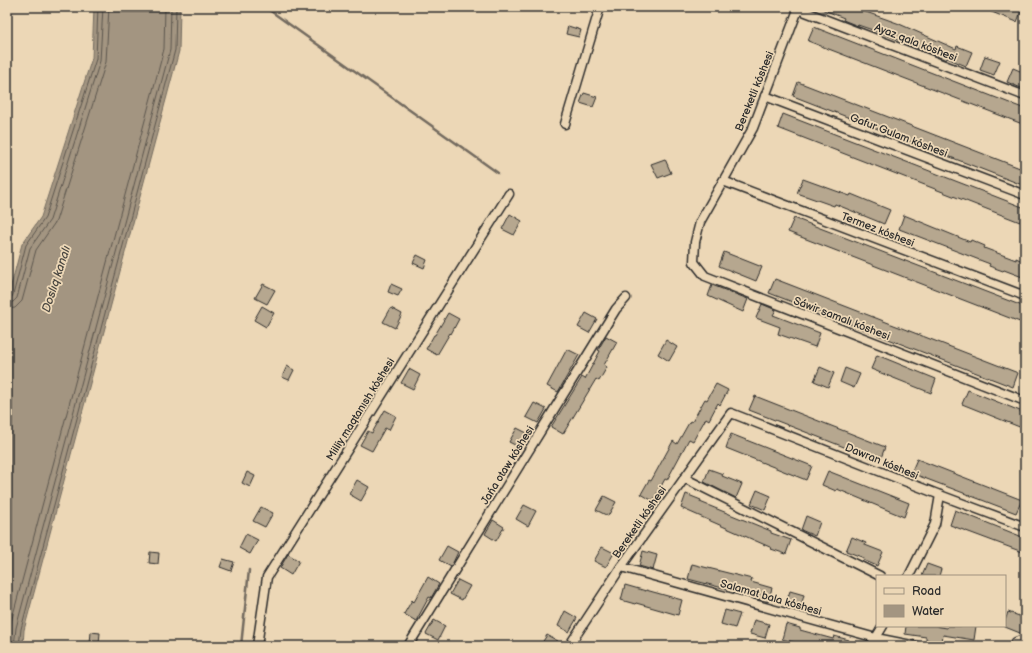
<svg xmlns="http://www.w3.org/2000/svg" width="1032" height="653" font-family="'Balsamiq Sans',sans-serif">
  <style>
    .water { fill: #a39581; stroke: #736b5f }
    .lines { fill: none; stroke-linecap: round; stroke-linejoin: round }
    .shore { stroke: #5b554d; stroke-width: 1 }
    .stream { stroke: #736b5f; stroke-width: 2.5 }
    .building { fill: #b6a78f; stroke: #2b2b2b }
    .minor-casing { stroke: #2b2b2b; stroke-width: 11 }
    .minor { stroke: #ecd7b6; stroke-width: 8 }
    .labels { text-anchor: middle; stroke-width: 3.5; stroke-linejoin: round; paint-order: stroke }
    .street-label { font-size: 11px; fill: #2b2b2b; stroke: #ecd7b6 }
    .water-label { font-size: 12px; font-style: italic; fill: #494640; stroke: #ecd7b6 }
  </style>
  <rect width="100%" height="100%" fill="#ecd7b6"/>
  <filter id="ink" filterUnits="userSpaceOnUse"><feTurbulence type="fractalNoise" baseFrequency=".025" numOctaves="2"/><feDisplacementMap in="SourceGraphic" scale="8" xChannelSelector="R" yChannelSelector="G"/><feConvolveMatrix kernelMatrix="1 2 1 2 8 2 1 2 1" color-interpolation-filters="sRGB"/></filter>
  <g filter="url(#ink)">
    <polygon class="water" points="94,7 180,7 179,51 24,630 23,646 7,646 7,301 22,244 41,217 92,58"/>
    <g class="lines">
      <g class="shore">
        <polyline points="7,298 11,298 13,295 26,245 45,218 96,59 98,7"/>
        <polyline points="7,303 13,302 17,298 30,248 50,220 100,61 103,7"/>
        <polyline points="7,309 15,308 22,301 36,250 56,221 106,62 109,7"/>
        <polyline points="8,646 10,626 164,49 165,7"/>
        <polyline points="14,646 16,628 170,50 171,7"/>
        <polyline points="19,646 21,629 175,50 176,7"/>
      </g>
      <g class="stream">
        <polyline points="265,7 498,173"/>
        <polyline points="241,646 249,570"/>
      </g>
    </g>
    <g class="building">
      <polygon points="816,7 852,7 897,23 956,49 957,46 972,52 966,66 947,58 946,60 884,34 858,25 858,26 843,20 844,18"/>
      <polygon points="979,7 1023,7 1017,22"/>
      <polygon points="568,26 581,30 579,37 566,34"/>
      <polygon points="814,27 1025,109 1025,125 808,41"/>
      <polygon points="985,56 1000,61 994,75 980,70"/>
      <polygon points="1013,68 1025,73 1025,78 1021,88 1007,82"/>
      <polygon points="798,82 1025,170 1025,186 793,96"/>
      <polygon points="584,93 597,97 593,107 580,103"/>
      <polygon points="783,114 1025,208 1020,222 778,128"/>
      <polygon points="665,159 671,173 658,178 651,164"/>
      <polygon points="803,179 850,196 851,194 890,210 884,224 835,204 834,206 797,193"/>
      <polygon points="510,214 522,221 514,235 502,229"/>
      <polygon points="904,215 970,242 971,240 985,246 984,248 1016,260 1016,258 1025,262 1025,278 1004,270 1003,271 989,266 990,264 899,229"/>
      <polygon points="794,218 1025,307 1025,324 788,232"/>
      <polygon points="724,252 762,267 756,281 719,266"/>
      <polygon points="417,255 427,260 424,268 413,263"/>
      <polygon points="775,279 1018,373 1013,387 769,293"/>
      <polygon points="263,284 275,290 267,304 255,298"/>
      <polygon points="391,284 402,289 398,296 388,292"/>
      <polygon points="712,285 748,299 743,312 708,296"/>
      <polygon points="762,304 776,310 773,315 820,333 815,347 778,334 780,327 756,318"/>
      <polygon points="262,306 274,313 266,327 254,320"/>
      <polygon points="391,308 402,314 395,328 383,322"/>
      <polygon points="448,313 459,319 451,334 450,333 437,355 426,349 434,335 435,335"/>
      <polygon points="586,313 597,319 589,333 578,327"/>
      <polygon points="606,336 617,342 604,365 607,367 599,381 596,379 563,434 551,427 582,377 585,379 600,351 598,350"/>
      <polygon points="666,340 677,347 669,361 658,354"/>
      <polygon points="567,349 579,355 558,392 547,386"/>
      <polygon points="877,355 936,379 931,393 871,369"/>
      <polygon points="287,366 294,370 289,380 282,377"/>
      <polygon points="820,367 834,373 828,387 814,381"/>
      <polygon points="845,368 860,374 854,388 840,382"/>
      <polygon points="409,369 420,375 413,389 401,383"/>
      <polygon points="716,384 728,390 720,405 718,403 709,420 706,418 693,441 689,439 667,480 665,479 653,501 641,494 649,480 651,481 673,441 677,444 690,421 692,422 705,399 707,400"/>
      <polygon points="968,390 1025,413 1025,420 1022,428 962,404"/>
      <polygon points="755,396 885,447 880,461 749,410"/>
      <polygon points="534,403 546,409 538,423 526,417"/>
      <polygon points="385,410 396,416 389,430 385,428 372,451 360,445 368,431 372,433"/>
      <polygon points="517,428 529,434 521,448 509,442"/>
      <polygon points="731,434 812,466 806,480 726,448"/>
      <polygon points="917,459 1022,500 1016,513 911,473"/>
      <polygon points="709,469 723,474 722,476 742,484 736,498 704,482"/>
      <polygon points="828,471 909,503 904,517 837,489 836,491 822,485"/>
      <polygon points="247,472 255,476 250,487 242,483"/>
      <polygon points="357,480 369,487 361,501 349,494"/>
      <polygon points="757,490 771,496 765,510 751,504"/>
      <polygon points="686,494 701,500 700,502 771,531 771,533 791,540 786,554 771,549 772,548 681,508"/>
      <polygon points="604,496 616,502 608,516 596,510"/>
      <polygon points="524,505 536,511 528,526 516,519"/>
      <polygon points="261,507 273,513 265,527 253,521"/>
      <polygon points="955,510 1025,538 1025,553 950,525"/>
      <polygon points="806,516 820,522 815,536 801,530"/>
      <polygon points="493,520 504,527 496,541 485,534"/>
      <polygon points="246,534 258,540 250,554 239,548"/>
      <polygon points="852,537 866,543 865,545 883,552 877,566 863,560 864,558 846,551"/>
      <polygon points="447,546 458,552 451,567 439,560"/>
      <polygon points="602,547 614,553 606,567 594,561"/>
      <polygon points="643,551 657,555 653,570 639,566"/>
      <polygon points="150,552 159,553 158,564 149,563"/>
      <polygon points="288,554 299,561 291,575 280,568"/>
      <polygon points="223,559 234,562 231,571 220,567"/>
      <polygon points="692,564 752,579 751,582 772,588 768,602 753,598 754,596 688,579"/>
      <polygon points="927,564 941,569 939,576 922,576"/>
      <polygon points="428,577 439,584 431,598 429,597 416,621 404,614 412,600 414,602"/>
      <polygon points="458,580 470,586 462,600 450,594"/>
      <polygon points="625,585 646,591 646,590 682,600 678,615 636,603 635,604 621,600"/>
      <polygon points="790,591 804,595 800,610 785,606"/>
      <polygon points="725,610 740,614 735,628 721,624"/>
      <polygon points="565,611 577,618 569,632 558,626"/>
      <polygon points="1008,612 1025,618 1025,635 1005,627 1005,621"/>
      <polygon points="434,620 445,626 438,640 426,634"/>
      <polygon points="754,620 769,624 765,638 750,634"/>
      <polygon points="786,624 800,628 800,630 833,639 834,636 849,640 848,643 851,644 850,646 807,646 782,639"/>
      <polygon points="906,626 935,626 947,628 948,626 976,626 974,640 943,635 942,642 926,640 926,637 905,634"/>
      <polygon points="91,632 100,633 99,644 90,643"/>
      <polygon points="547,635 558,641 556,646 540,646"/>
    </g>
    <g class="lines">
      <defs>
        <g id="minor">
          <polyline points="799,7 753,128 700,222 695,242 694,262 705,276 1025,401"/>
          <polyline points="798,9 1025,96"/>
          <polyline points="765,96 1025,195"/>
          <polyline points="565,124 600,7"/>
          <polyline points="723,181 1025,296"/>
          <polyline points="684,478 880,576"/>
          <polyline points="621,567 876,638 916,646"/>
          <polyline points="909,576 935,524 940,495"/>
          <polyline points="257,646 267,577 509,194"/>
          <polyline points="408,646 616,309 626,298"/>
          <polyline points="569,646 621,567 731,413 940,495 1025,527"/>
          <polyline points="871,646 883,626"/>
          <polyline points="1013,646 1016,642 1021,640 1025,642"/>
        </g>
      </defs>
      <use href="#minor" class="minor-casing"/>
      <use href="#minor" class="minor"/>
    </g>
  </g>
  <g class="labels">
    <g class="street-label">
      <text transform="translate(916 42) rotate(21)" y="4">Ayaz qala kóshesi</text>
      <text transform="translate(754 91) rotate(-68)" y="4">Bereketli kóshesi</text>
      <text transform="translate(899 135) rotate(21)" y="4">Gafur Gulam kóshesi</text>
      <text transform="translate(878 229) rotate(21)" y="4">Termez kóshesi</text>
      <text transform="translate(842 318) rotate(21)" y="4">Sáwir samalı kóshesi</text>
      <text transform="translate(360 409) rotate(-58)" y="4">Milliy maqtanısh kóshesi</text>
      <text transform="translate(882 461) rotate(22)" y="4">Dawran kóshesi</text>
      <text transform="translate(507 465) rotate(-58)" y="4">Jańa otaw kóshesi</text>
      <text transform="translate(639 522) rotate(-55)" y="4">Bereketli kóshesi</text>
      <text transform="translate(771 597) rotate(16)" y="4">Salamat bala kóshesi</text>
    </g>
    <g class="water-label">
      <text transform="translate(56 279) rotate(-72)" y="4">Doslıq kanalı</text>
    </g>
  </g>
  <rect width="1032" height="653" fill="none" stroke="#ecd7b6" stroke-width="24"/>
  <rect x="12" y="12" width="1008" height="629" fill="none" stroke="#2b2b2b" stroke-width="1.5" filter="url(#ink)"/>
  <rect x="876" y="575" width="130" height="52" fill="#ecd7b6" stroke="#9f927e"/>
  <rect x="884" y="588" width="20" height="6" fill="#ecd7b6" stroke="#9f927e"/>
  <text x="912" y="595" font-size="12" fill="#2b2b2b">Road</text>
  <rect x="884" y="605" width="20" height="12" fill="#a39581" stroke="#9f927e"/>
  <text x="912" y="615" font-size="12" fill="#2b2b2b">Water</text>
</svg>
